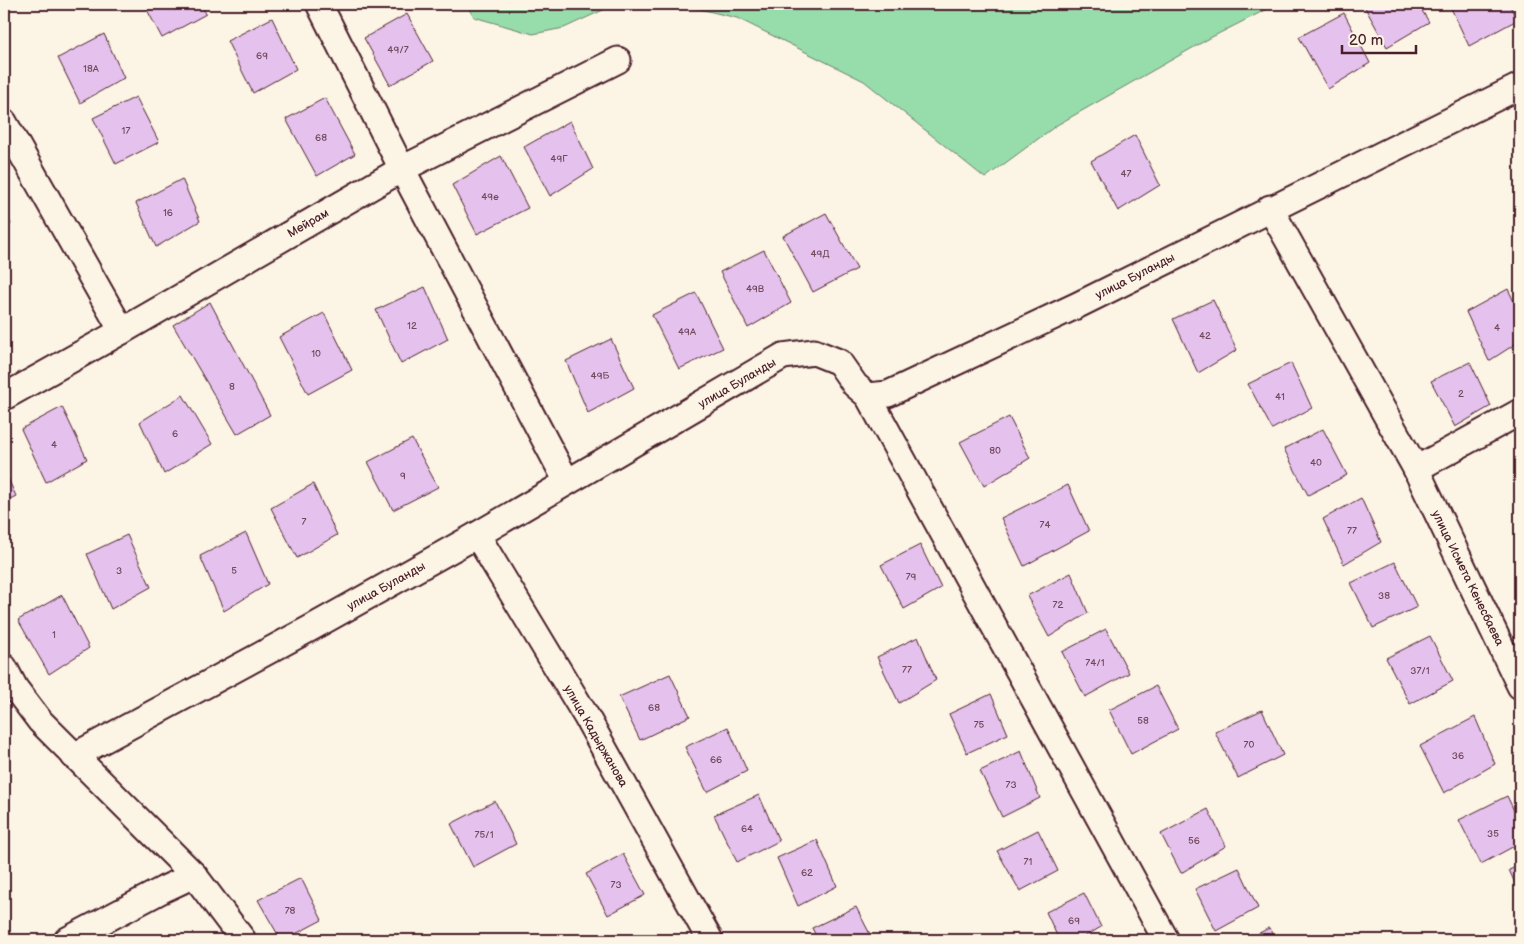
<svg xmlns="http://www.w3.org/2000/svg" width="1524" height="944" font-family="'Balsamiq Sans',sans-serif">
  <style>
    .green { fill: #96ddab; stroke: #707e6b }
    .building { fill: #e5c2ed; stroke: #4a1f2b }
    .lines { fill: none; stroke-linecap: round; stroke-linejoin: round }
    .minor-casing { stroke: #4a1f2b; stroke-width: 29 }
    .minor { stroke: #fcf5e5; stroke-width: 25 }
    .labels { text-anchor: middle; stroke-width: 5; stroke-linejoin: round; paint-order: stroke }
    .number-label { font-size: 10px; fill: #71485c }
    .street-label { font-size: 12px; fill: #4a1f2b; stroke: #fcf5e5 }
  </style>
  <rect width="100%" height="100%" fill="#fcf5e5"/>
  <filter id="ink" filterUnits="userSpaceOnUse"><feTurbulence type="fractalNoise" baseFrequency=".02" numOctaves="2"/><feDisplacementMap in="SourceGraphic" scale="10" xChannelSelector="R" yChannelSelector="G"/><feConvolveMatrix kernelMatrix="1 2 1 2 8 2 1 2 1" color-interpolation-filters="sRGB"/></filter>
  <g filter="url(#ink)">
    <g class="green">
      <polygon points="467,4 616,4 564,28 533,34 474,17"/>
      <polygon points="679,4 1277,4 1210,38 1057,125 985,178 864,81 737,18"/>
    </g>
    <g class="building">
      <polygon points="144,4 201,4 206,14 162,38"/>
      <polygon points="1363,4 1418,4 1429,22 1387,47"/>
      <polygon points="1449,4 1509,4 1517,20 1469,46"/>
      <polygon points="1344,13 1370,63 1328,89 1299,37"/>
      <polygon points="407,14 433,61 390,85 364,38"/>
      <polygon points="272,18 296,69 253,93 227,41"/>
      <polygon points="104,34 124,78 80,103 58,58"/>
      <polygon points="136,97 159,142 116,164 93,118"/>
      <polygon points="325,98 355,154 317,176 286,119"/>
      <polygon points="570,121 593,169 550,196 524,147"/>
      <polygon points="1135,135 1160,185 1118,211 1091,161"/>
      <polygon points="501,156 528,208 477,234 452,185"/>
      <polygon points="182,179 200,221 156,247 136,203"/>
      <polygon points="4,210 11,224 4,229"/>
      <polygon points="826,213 857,269 813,292 783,236"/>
      <polygon points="764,250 791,303 748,328 720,272"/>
      <polygon points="425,287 448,339 401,364 376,310"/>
      <polygon points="1508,289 1520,314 1520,341 1489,361 1466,312"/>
      <polygon points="696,293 723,348 679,369 652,315"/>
      <polygon points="1213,300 1237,350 1198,373 1173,319"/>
      <polygon points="210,302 270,415 237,434 173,325"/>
      <polygon points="324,313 352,370 308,394 279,337"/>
      <polygon points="611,339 634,388 588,413 566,361"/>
      <polygon points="1470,362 1491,406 1455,427 1431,381"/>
      <polygon points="1291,363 1312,408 1272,429 1248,384"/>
      <polygon points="183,395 212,444 164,474 140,422"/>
      <polygon points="62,407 87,459 46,482 21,429"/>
      <polygon points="1009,417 1030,458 984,486 960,442"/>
      <polygon points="1323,429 1347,475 1308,495 1284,449"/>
      <polygon points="412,439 438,487 393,510 368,462"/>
      <polygon points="4,470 16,496 4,502"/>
      <polygon points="313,484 337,535 297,558 271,508"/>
      <polygon points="1068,485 1089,531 1024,566 1001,518"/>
      <polygon points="1361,498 1381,542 1344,564 1323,519"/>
      <polygon points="246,533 268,584 224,611 200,556"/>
      <polygon points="127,535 151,587 111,609 87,554"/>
      <polygon points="920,545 941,588 904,609 881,565"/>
      <polygon points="1395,562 1417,607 1373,628 1351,583"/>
      <polygon points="1071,573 1088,613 1049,637 1027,596"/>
      <polygon points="62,595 89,648 49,674 18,620"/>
      <polygon points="1106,629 1129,673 1085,697 1062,652"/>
      <polygon points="1430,636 1453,681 1410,704 1386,658"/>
      <polygon points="918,637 936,680 899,703 877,657"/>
      <polygon points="670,674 690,716 640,740 619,697"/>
      <polygon points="1156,686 1178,729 1131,754 1109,710"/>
      <polygon points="991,694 1008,734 967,753 949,714"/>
      <polygon points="1262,710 1283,755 1238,778 1215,732"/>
      <polygon points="1475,717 1495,764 1444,793 1420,746"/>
      <polygon points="728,727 747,771 707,792 685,747"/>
      <polygon points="1021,751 1040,798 1002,817 980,771"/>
      <polygon points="759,795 779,841 737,862 714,815"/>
      <polygon points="1507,796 1520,823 1520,843 1481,864 1459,820"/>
      <polygon points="495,801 516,844 473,867 451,824"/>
      <polygon points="1208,809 1226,846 1181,873 1161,834"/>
      <polygon points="1038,830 1058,871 1020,891 997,851"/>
      <polygon points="817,840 837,886 798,906 777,858"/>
      <polygon points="623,854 645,895 608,915 586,874"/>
      <polygon points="1520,865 1520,894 1509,870"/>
      <polygon points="1239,868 1258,908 1216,931 1195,889"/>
      <polygon points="301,878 322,920 284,940 281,940 258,900"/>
      <polygon points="1084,893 1101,927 1079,940 1059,940 1046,912"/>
      <polygon points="856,907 873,940 818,940 812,928"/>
      <polygon points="1269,928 1276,940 1246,940"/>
    </g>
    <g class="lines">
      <defs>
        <g id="minor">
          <polyline points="319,4 402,169 567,482"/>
          <polyline points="4,122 122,331"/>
          <polyline points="1270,208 1416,469 1520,686"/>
          <polyline points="868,396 1166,940"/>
          <polyline points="4,397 122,331 402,169 618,60"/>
          <polyline points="1416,469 1520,412"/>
          <polyline points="477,535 586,716 710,940"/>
          <polyline points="4,667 15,688 40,721 194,875 243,940"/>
          <polyline points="74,756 311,628 477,535 783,356 814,352 839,362 855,385 868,396 888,394 1078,305 1520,86"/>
          <polyline points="67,940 164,889 194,875"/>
        </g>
      </defs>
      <use href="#minor" class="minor-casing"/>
      <use href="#minor" class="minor"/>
    </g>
  </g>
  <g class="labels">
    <g class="number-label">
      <text x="398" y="53">49/7</text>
      <text x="262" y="59">69</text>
      <text x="91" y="72">18А</text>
      <text x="126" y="134">17</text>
      <text x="321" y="141">68</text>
      <text x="559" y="162">49Г</text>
      <text x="1126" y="177">47</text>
      <text x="490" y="200">49е</text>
      <text x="168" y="216">16</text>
      <text x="820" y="257">49Д</text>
      <text x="755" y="292">49В</text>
      <text x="412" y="329">12</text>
      <text x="1497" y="331">4</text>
      <text x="687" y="335">49А</text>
      <text x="1205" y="339">42</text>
      <text x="316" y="357">10</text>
      <text x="600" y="379">49Б</text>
      <text x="232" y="390">8</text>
      <text x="1461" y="397">2</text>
      <text x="1280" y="400">41</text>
      <text x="175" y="437">6</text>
      <text x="54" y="448">4</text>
      <text x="995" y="454">80</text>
      <text x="1316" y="466">40</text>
      <text x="403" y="479">9</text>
      <text x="304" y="525">7</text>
      <text x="1045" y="528">74</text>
      <text x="1352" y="534">77</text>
      <text x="119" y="574">3</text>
      <text x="234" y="574">5</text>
      <text x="911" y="580">79</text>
      <text x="1384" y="599">38</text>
      <text x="1058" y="608">72</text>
      <text x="54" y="638">1</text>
      <text x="1095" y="666">74/1</text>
      <text x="907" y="673">77</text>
      <text x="1420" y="674">37/1</text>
      <text x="654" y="711">68</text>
      <text x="1143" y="724">58</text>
      <text x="979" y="728">75</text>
      <text x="1249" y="748">70</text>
      <text x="1458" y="759">36</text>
      <text x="716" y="763">66</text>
      <text x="1011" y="788">73</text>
      <text x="747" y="832">64</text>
      <text x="1493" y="837">35</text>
      <text x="484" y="838">75/1</text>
      <text x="1194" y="844">56</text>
      <text x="1028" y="865">71</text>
      <text x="807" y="876">62</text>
      <text x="616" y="888">73</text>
      <text x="290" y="914">78</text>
      <text x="1074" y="924">69</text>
    </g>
    <g class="street-label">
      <text transform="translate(308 223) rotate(-30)" y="4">Мейрам</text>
      <text transform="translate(1135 276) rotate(-27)" y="4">улица Буланды</text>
      <text transform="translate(737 383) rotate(-30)" y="4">улица Буланды</text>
      <text transform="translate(1468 578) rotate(64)" y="4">улица Исмета Кенесбаева</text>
      <text transform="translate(386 586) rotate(-29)" y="4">улица Буланды</text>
      <text transform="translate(596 736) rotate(60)" y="4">улица Кадыржанова</text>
    </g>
  </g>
  <rect width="1524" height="944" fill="none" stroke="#fcf5e5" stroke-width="20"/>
  <rect x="10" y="10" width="1504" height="924" fill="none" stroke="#4a1f2b" stroke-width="2" filter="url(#ink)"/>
  <path d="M1342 45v8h74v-8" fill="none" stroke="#4a1f2b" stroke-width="2.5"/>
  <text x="1349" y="45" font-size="15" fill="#4a1f2b" stroke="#fcf5e5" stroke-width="4" paint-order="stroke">20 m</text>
</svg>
